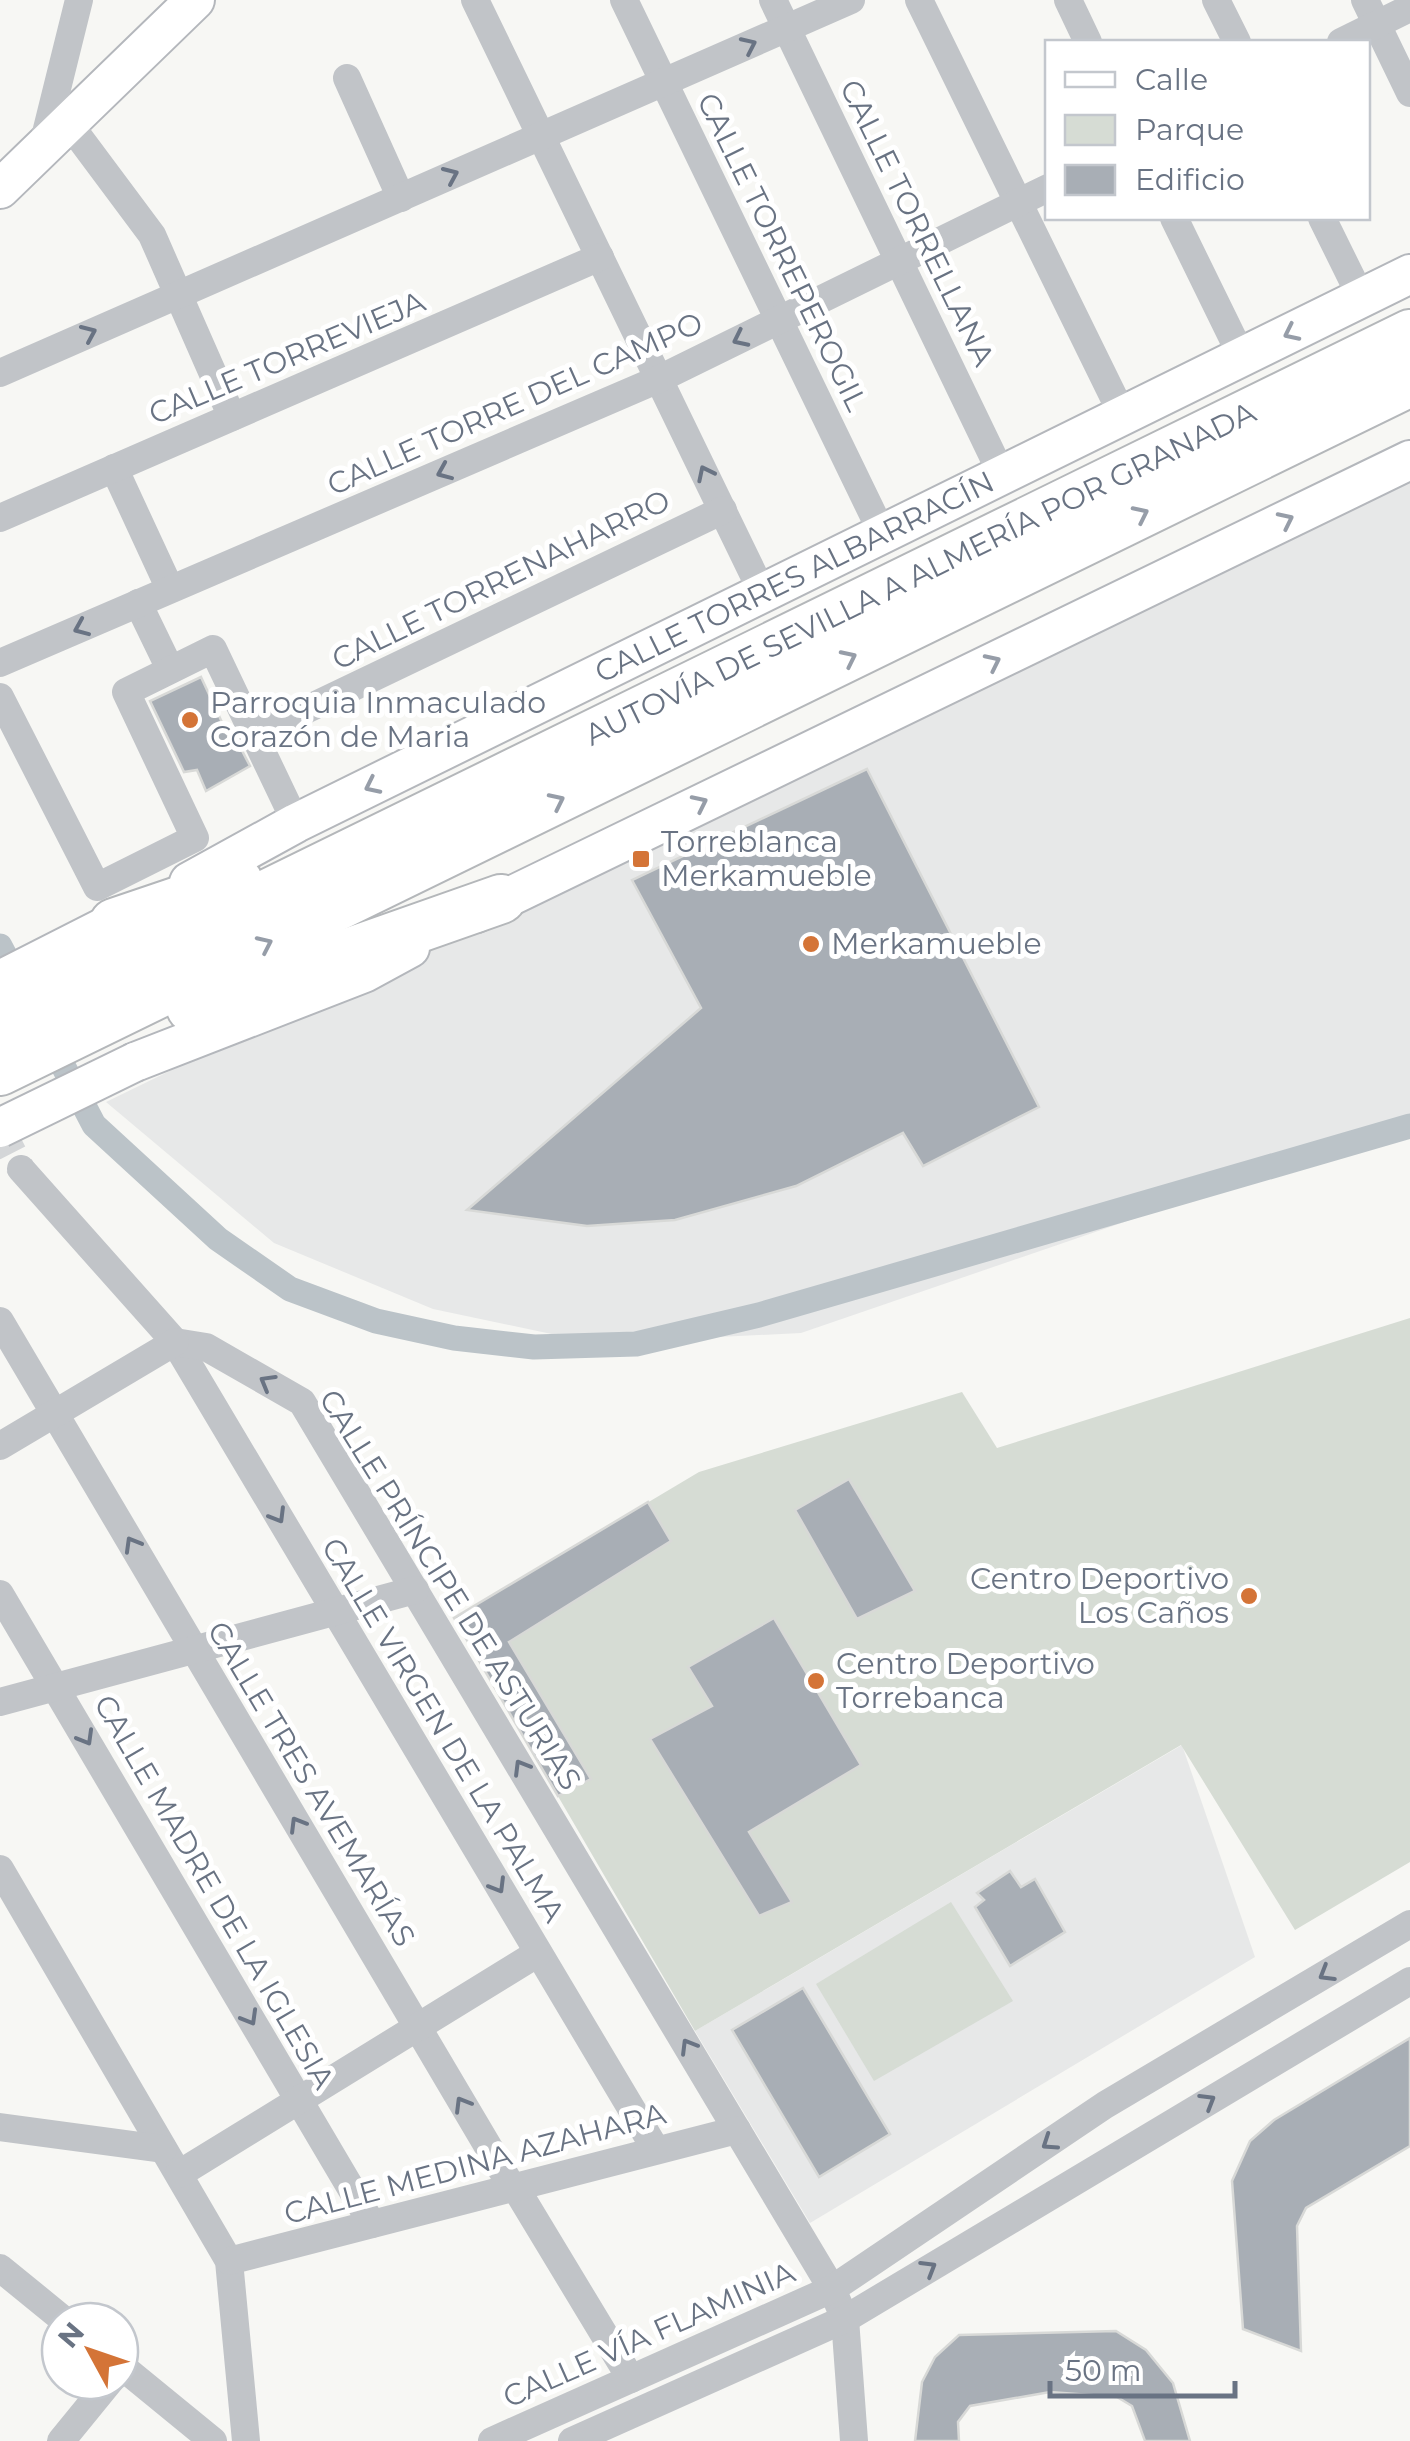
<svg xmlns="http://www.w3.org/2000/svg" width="1410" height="2441" font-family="Montserrat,sans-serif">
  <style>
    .built { fill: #e7e8e8 }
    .green { fill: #d6dcd4 }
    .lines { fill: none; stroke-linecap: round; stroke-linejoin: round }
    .canal { stroke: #bbc3c8; stroke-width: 25 }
    .building { fill: #a8aeb5; stroke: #d8d9d7; stroke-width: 2.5 }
    .street-tunnel { stroke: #d4d6d8; stroke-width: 28; stroke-dasharray: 28 14; stroke-linecap: butt }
    .secondary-casing { stroke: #b4b7bc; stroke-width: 42 }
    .highway-casing { stroke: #b4b7ba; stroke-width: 52 }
    .street { stroke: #c1c4c8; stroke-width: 28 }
    .secondary { stroke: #fff; stroke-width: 38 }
    .highway { stroke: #fff; stroke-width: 48 }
    .secondary-bridge-casing { stroke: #b4b7bc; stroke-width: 42; stroke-linecap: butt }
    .secondary-bridge { stroke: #fff; stroke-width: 38 }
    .oneway { stroke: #697383 }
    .oneway2 { stroke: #969da8 }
    .poi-dot { fill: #d47437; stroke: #fff; stroke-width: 4 }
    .labels { text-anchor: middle; stroke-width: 10; stroke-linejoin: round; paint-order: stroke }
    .street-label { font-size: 30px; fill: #697383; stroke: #fff }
    .poi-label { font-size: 30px; fill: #697383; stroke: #fff; text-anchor: start }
  </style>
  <rect width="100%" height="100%" fill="#f7f7f4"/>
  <g class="built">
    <polygon points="1410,468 1410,1124 801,1333 594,1343 433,1309 274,1243 106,1102"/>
    <polygon points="1182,1745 1255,1957 810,2223 695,2031"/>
  </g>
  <g class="green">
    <polygon points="1410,1318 1410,1862 1295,1930 1181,1745 695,2031 454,1618 699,1472 962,1392 997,1448"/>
    <polygon points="951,1902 1013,2001 874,2081 816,1984"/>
  </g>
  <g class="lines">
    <g class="canal">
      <polyline points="0,946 21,986"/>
      <polyline points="49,1039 94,1125 218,1239 290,1289 376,1321 454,1338 534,1347 636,1344 759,1315 1410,1126"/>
    </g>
  </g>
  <g class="building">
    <polygon points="201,677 232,744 237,741 250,766 206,791 197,770 184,772 150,701"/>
    <polygon points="867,769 1039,1107 923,1166 903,1133 796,1186 675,1220 587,1226 467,1210 701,1008 632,880"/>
    <polygon points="849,1479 915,1591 857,1619 795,1510"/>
    <polygon points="648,1502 671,1541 509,1642 591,1779 558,1796 454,1618"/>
    <polygon points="774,1618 861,1765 749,1832 792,1902 759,1916 650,1739 712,1706 688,1667"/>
    <polygon points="1010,1871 1021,1887 1035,1879 1065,1932 1010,1966 975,1907 984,1900 977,1893"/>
    <polygon points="803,1988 890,2134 819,2177 732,2030"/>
    <polygon points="1410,2038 1410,2146 1306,2208 1297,2226 1301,2351 1243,2329 1232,2181 1250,2141 1274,2120"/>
    <polygon points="1116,2331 1146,2350 1173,2383 1190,2441 1145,2441 1132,2406 1117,2397 1050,2392 970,2406 958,2422 959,2441 915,2441 922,2382 935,2357 959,2335"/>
  </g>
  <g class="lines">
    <polyline class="street-tunnel" points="0,1128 21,1169"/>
    <defs>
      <g id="secondary">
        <polyline points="0,189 195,0"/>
        <path id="s1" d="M189,882l107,-59 1114,-549"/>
        <polyline points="476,913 1410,460"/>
        <polyline points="0,980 136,911"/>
        <polyline points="135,1062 364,973 410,948"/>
      </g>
      <g id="highway">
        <polyline points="114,923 238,881"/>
        <polyline points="191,1008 501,899"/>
        <path id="s2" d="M0,1025l1410,-691"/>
        <polyline points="0,1071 1410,382"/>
      </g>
    </defs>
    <use href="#secondary" class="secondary-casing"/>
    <use href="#highway" class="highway-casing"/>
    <g class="street">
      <polyline points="475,0 762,592"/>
      <polyline points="624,0 882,533"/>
      <polyline points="773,0 1002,475"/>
      <polyline points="919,0 1123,416"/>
      <polyline points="1068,0 1088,42"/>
      <polyline points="1216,0 1237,42"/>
      <polyline points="1365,0 1410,93"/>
      <polyline points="1341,42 1410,8"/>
      <polyline points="347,78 401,198"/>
      <polyline points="70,125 152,235 232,417"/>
      <polyline points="42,149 79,0"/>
      <polyline points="1174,218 1242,357"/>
      <polyline points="1322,218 1362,299"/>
      <polyline points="0,373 851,0"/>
      <polyline points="114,468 170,589"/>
      <polyline points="0,518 600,257"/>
      <polyline points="138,603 170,669"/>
      <polyline points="0,663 659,379 1048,188"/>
      <polyline points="0,697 97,887 195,838 126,692 213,649 296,823"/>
      <polyline points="253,735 723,510"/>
      <polyline points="21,1169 175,1342 656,2150"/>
      <polyline points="0,1321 512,2187"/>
      <polyline points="175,1342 206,1347 302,1402 832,2289 845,2319 854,2441"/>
      <polyline points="0,1446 175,1342"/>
      <polyline points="0,1594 372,2224"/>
      <polyline points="0,1702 415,1590"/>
      <polyline points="0,1869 229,2261 246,2441"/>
      <polyline points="0,2127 163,2149"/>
      <polyline points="179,2174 538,1953"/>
      <polyline points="515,2187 631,2379"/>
      <polyline points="229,2261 737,2130"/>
      <polyline points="0,2268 65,2321"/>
      <polyline points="120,2365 213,2441"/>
      <polyline points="61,2441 110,2381"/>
      <polyline points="492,2441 832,2289 1105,2105 1410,1924"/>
      <polyline points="572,2441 845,2319 1410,1981"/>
    </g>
    <use href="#secondary" class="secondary"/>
    <use href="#highway" class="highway"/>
    <defs>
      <polyline id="secondary-bridge" points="0,1128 135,1062"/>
    </defs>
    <use href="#secondary-bridge" class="secondary-bridge-casing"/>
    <use href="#secondary-bridge" class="secondary-bridge"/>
  </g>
  <defs><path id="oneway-chevron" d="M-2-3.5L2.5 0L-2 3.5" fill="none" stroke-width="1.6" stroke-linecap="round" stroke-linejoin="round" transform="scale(2.5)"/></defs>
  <g class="oneway">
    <use href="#oneway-chevron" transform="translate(749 45) rotate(-25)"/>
    <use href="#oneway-chevron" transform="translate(451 175) rotate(-24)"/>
    <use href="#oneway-chevron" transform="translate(89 333) rotate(-24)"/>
    <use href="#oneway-chevron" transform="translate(740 339) rotate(154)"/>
    <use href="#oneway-chevron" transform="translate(444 472) rotate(157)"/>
    <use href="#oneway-chevron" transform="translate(705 473) rotate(-116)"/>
    <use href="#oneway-chevron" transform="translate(81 628) rotate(157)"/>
    <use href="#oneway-chevron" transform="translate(267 1382) rotate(-150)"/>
    <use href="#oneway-chevron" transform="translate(278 1516) rotate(59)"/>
    <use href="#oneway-chevron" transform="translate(132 1544) rotate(-120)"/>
    <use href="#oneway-chevron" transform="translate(86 1738) rotate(60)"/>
    <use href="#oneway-chevron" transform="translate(521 1767) rotate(-121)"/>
    <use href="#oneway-chevron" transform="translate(297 1824) rotate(-121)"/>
    <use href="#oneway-chevron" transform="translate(498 1886) rotate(59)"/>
    <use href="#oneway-chevron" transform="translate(1326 1974) rotate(149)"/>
    <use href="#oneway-chevron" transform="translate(250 2018) rotate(60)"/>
    <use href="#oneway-chevron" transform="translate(688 2046) rotate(-121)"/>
    <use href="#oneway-chevron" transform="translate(1208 2101) rotate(-31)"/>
    <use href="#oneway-chevron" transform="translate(462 2104) rotate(-121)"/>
    <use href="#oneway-chevron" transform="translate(1049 2143) rotate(146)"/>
    <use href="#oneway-chevron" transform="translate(929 2268) rotate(-31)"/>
  </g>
  <g class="oneway2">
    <use href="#oneway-chevron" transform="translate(1291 333) rotate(154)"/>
    <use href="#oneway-chevron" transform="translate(1141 514) rotate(-26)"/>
    <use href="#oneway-chevron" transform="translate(1286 520) rotate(-26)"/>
    <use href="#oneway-chevron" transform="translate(849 658) rotate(-26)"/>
    <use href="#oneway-chevron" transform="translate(993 662) rotate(-26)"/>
    <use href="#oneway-chevron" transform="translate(372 786) rotate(154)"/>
    <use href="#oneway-chevron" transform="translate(557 801) rotate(-26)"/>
    <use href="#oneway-chevron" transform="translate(700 803) rotate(-26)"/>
    <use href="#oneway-chevron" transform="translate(265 944) rotate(-25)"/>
  </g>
  <g class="poi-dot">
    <circle cx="190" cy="720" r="10"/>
    <rect x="631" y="849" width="20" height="20" rx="5"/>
    <circle cx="811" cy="944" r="10"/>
    <circle cx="1249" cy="1596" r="10"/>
    <circle cx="816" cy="1681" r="10"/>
  </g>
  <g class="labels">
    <g class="street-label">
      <text transform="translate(917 223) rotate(64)" y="10">CALLE TORRELLANA</text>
      <text transform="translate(782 252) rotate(64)" y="10">CALLE TORREPEROGIL</text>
      <text transform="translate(287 358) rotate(-23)" y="10">CALLE TORREVIEJA</text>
      <text transform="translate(515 404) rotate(-24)" y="10">CALLE TORRE DEL CAMPO</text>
      <text dy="10" stroke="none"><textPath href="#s2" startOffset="1025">AUTOVÍA DE SEVILLA A ALMERÍA POR GRANADA</textPath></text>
      <text dy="10" stroke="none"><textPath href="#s1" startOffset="678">CALLE TORRES ALBARRACÍN</textPath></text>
      <text transform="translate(501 580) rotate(-26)" y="10">CALLE TORRENAHARRO</text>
      <text transform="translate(450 1590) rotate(58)" y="10">CALLE PRÍNCIPE DE ASTURIAS</text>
      <text transform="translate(443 1730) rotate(59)" y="10">CALLE VIRGEN DE LA PALMA</text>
      <text transform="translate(311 1784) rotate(59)" y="10">CALLE TRES AVEMARÍAS</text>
      <text transform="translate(214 1892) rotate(60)" y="10">CALLE MADRE DE LA IGLESIA</text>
      <text transform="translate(475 2164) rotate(-15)" y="10">CALLE MEDINA AZAHARA</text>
      <text transform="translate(649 2335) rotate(-24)" y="10">CALLE VÍA FLAMINIA</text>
    </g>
    <g class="poi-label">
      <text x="210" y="713">Parroquia Inmaculado<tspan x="210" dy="34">Corazón de Maria</tspan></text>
      <text x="661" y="852">Torreblanca<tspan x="661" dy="34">Merkamueble</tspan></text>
      <text x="831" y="954">Merkamueble</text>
      <text x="1229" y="1589" text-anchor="end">Centro Deportivo<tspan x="1229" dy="34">Los Caños</tspan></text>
      <text x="836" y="1674">Centro Deportivo<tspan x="836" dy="34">Torrebanca</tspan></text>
    </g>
  </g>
  <rect x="1045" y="40" width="325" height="180" fill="#ffffff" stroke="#c3c7cd" stroke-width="2.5"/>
  <rect x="1065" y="72" width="50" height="15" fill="#ffffff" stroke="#c3c7cd" stroke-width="2.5"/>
  <text x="1135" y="90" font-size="30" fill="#697383">Calle</text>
  <rect x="1065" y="115" width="50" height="30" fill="#d6dcd4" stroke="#c3c7cd" stroke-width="2.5"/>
  <text x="1135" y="140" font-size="30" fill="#697383">Parque</text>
  <rect x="1065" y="165" width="50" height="30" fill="#a8aeb5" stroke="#c3c7cd" stroke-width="2.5"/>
  <text x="1135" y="190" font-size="30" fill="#697383">Edificio</text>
  <g transform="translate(90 2351) rotate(310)"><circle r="48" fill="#ffffff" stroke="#c3c7cd" stroke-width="2.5"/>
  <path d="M0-8L18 38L0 25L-18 38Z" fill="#d47437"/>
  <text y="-15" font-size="28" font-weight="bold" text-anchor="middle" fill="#697383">N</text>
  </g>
  <path d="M1050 2381v15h185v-15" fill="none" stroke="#697383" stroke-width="5"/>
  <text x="1065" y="2381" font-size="30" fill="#697383" stroke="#ffffff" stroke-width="8" paint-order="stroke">50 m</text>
</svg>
